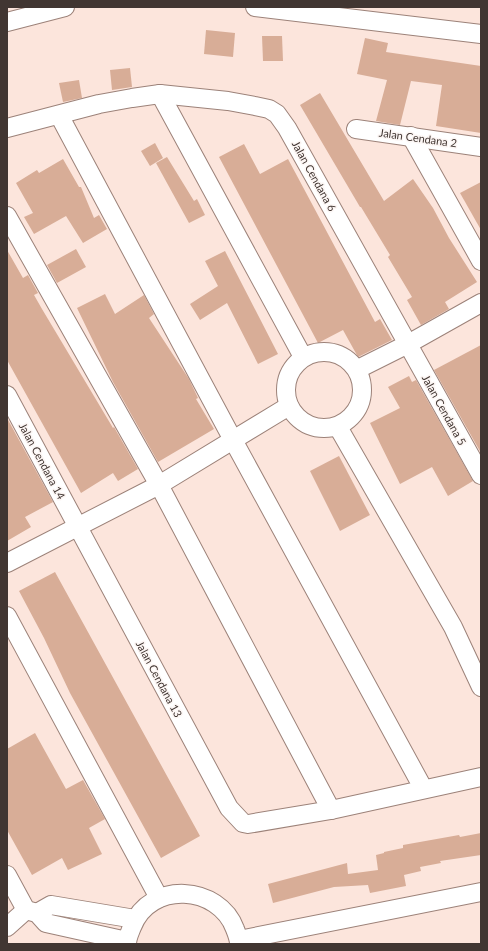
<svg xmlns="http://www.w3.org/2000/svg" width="488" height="951" font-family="Lato,sans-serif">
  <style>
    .building { fill: #d8ad97 }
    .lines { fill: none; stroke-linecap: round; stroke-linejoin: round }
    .minor-casing { stroke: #9c8279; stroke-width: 20 }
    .minor { stroke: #fff; stroke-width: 18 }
    .labels { text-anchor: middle; stroke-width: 3; stroke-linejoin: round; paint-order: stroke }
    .street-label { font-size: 11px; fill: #413632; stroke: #fcf6f4 }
  </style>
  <rect width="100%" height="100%" fill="#fce5dc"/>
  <g class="building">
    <polygon points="206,30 235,33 233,57 204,54"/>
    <polygon points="262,36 282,36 283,61 263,61"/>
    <polygon points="365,38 388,43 386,52 481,66 481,133 436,126 442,85 411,81 400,125 376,121 387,80 357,74"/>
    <polygon points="130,68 132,87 112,90 110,70"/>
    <polygon points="79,80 82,98 63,102 59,83"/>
    <polygon points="320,93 384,201 413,179 433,208 449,238 477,282 445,302 449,309 421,325 407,300 412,297 388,257 390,255 361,207 360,207 300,105"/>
    <polygon points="155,143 163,158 150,166 141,151"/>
    <polygon points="244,144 260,174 288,159 375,322 380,319 392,340 358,357 343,330 318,343 219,157"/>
    <polygon points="167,157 194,201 197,199 205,215 189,223 156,163"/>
    <polygon points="63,159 79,187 81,187 94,218 99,215 107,229 83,243 66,216 34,234 24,217 33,213 16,183 37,170 39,173"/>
    <polygon points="481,182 481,230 460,193"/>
    <polygon points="76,249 86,267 57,283 47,265"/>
    <polygon points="7,250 23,278 28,275 38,293 34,295 42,309 113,428 114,427 138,469 118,481 113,473 81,493 7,360"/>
    <polygon points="225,251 278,354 258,364 227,303 200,320 190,304 218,286 205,261"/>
    <polygon points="105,294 115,314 144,295 154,314 149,318 189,379 198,398 196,399 214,429 158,462 113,382 77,308"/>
    <polygon points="481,345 481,453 434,370"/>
    <polygon points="409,376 412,382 416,380 473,481 448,496 432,467 400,484 370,423 400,408 388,387"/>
    <polygon points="7,418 53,502 25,517 31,527 7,541"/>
    <polygon points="339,456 370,515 340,531 310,471"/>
    <polygon points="55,572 200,836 161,858 70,693 44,638 19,591"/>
    <polygon points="35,733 66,789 83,780 105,819 89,828 102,854 68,870 62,858 32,875 7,830 7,749"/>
    <polygon points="481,833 481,855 440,861 441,863 420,867 421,871 404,875 406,886 370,893 368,885 334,887 273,903 268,884 347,863 348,874 378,870 376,855 384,853 384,852 403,848 403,845 459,835 460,837"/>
  </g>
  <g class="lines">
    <defs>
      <g id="minor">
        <polyline points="255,7 481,34"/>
        <polyline points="7,22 65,7"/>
        <polyline points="160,94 303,357"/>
        <polyline points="59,115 233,440 423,788"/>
        <polyline points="7,128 99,104 132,98 160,94 228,101 255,106 269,109 277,114 287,128 481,475"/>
        <polyline points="356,129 481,147"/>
        <polyline points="411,136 481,261"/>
        <polyline points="7,216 159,485 331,810"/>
        <circle cx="324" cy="390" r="38"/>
        <polyline points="358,369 408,344 481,303"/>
        <polyline points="7,395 229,808 243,823 248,824 331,810 481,777"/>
        <polyline points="338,427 453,627 481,687"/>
        <polyline points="7,563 159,485 289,406"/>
        <polyline points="7,616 159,898"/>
        <polyline points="7,875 26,910 37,913 46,923 127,941"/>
        <polyline points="37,913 51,905 135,919"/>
        <polyline points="7,927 26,910"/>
        <polyline points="239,940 481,892"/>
        <path d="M127,944c0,-6 3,-12 5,-17 18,-47 87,-42 103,2 2,5 4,10 4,15"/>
      </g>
    </defs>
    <use href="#minor" class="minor-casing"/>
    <use href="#minor" class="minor"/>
  </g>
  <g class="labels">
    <g class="street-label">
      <text transform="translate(418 138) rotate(8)" y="4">Jalan Cendana 2</text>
      <text transform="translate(314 176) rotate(61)" y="4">Jalan Cendana 6</text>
      <text transform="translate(444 410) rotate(61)" y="4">Jalan Cendana 5</text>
      <text transform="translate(42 461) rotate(62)" y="4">Jalan Cendana 14</text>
      <text transform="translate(159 679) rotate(62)" y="4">Jalan Cendana 13</text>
    </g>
  </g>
  <rect width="488" height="951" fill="none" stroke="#413632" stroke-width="16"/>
</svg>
